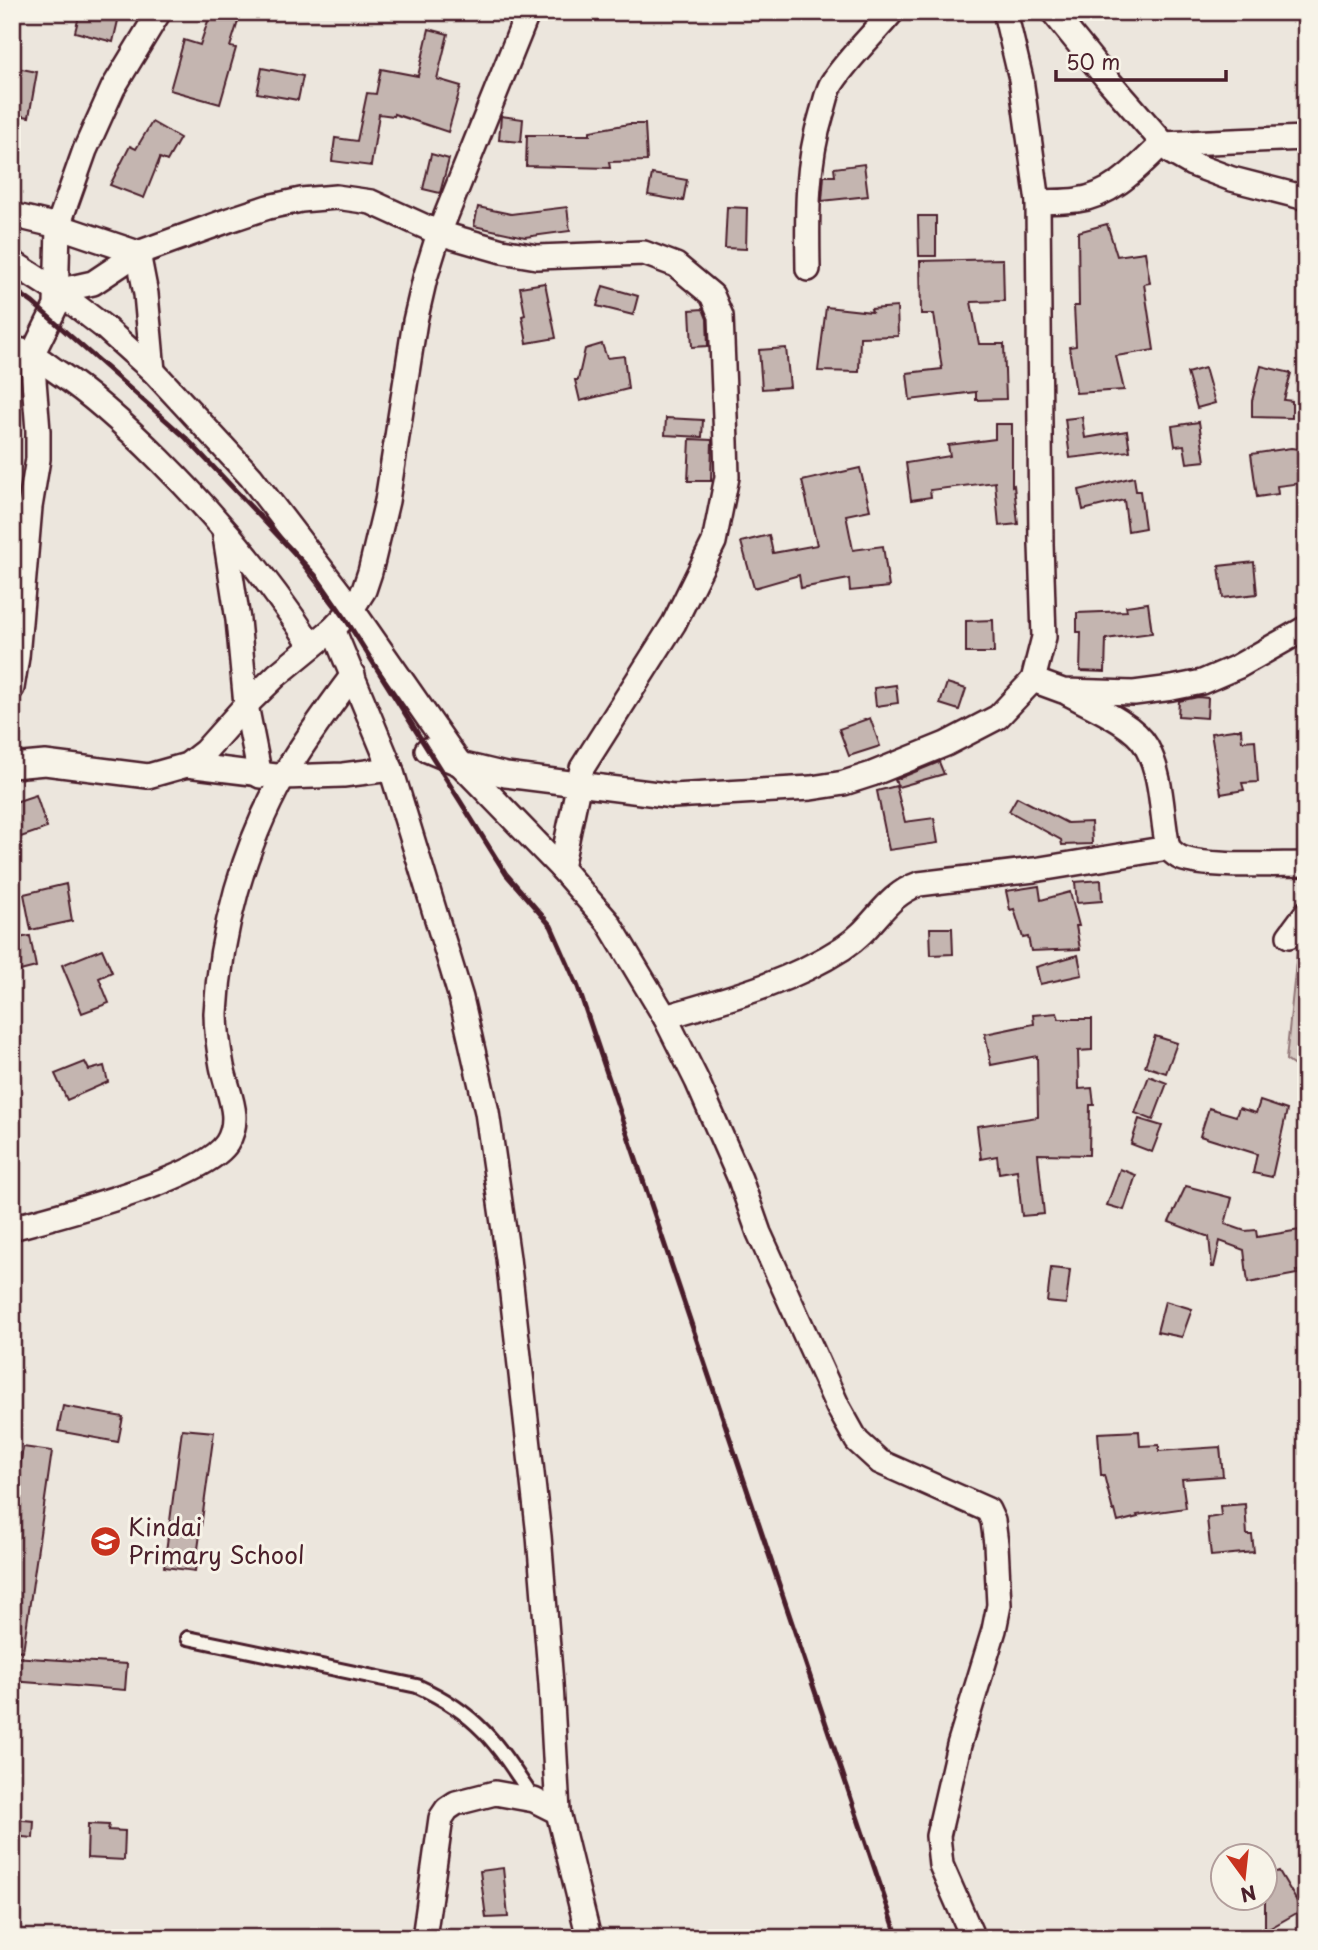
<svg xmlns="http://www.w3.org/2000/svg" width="1318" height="1950" font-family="'Playpen Sans',sans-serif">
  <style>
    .green { fill: #d5c9c2; stroke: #907476; stroke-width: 2 }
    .building { fill: #c4b5b0; stroke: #4a1f2b; stroke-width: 2 }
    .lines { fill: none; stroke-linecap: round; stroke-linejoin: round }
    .service-casing { stroke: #4a1f2b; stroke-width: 18 }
    .minor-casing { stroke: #4a1f2b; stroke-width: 28 }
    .service { stroke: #f7f3e8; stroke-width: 12 }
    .minor { stroke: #f7f3e8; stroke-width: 23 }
    .rail { stroke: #4a1f2b; stroke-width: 5 }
    .labels { text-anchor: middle; stroke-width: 6; stroke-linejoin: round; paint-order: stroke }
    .poi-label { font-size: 24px; fill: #4a1f2b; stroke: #f7f3e8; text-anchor: start }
  </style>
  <rect width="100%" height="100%" fill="#ece6dd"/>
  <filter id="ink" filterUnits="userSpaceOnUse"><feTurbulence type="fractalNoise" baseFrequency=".0143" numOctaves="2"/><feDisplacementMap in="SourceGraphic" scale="14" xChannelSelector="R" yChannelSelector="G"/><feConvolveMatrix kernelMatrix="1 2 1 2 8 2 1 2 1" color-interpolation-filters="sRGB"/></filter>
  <g filter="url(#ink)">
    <polygon class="green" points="1306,935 1306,1074 1286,1060 1298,943"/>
    <g class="building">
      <polygon points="80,12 120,12 113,42 75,32"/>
      <polygon points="211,12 241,12 230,47 236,48 220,104 170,90 184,40 200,45"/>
      <polygon points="429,29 448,34 437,79 461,86 448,132 394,114 394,116 379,114 371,166 332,161 335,138 357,141 367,93 376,94 381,69 418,76"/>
      <polygon points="12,67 37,72 29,117 12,114"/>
      <polygon points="262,68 303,76 298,100 257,93"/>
      <polygon points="501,116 523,119 521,142 499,140"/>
      <polygon points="152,122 180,138 167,161 160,158 144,198 110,185 130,146 136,149"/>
      <polygon points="629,124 645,124 647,161 609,162 610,168 526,166 527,135 590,135 590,131"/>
      <polygon points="431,154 449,159 440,193 423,189"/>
      <polygon points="864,164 868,196 822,201 824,176 835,176 834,168"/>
      <polygon points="652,174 687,180 683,201 648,195"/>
      <polygon points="478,207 511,214 567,207 570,231 525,237 474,226"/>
      <polygon points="727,207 747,208 746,249 725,248"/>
      <polygon points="918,216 936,216 936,256 919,256"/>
      <polygon points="1107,224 1117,256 1145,252 1150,283 1144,284 1154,350 1116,356 1124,390 1076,393 1069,347 1076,346 1074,306 1079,306 1078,232"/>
      <polygon points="1003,259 1004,301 971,302 979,344 1004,344 1006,399 976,400 976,392 910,400 907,373 942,369 934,314 921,314 920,261"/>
      <polygon points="545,283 556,338 527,343 522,316 525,315 520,287"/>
      <polygon points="603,286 638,296 633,315 597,306"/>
      <polygon points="826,307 872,312 871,309 897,307 898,336 860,337 859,372 818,371"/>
      <polygon points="703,309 707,319 708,346 692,347 690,310"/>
      <polygon points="602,344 607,358 624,356 628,389 580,401 575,380 578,380 585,349"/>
      <polygon points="786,348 790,387 762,389 759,350"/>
      <polygon points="1261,366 1291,373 1284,400 1292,401 1292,418 1252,417 1252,401"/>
      <polygon points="1205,368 1215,403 1197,408 1187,373"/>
      <polygon points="1082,417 1085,438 1127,431 1130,451 1070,458 1065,419"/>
      <polygon points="666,418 703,420 702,437 665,435"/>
      <polygon points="1199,422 1205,461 1187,463 1184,445 1175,446 1172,426"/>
      <polygon points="995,424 1012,424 1012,486 1014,485 1018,524 999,526 995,482 930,490 931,497 911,500 906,463 950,456 948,445 995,439"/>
      <polygon points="690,439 712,440 711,481 688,481"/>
      <polygon points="1291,448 1298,449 1302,483 1277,486 1278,494 1257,497 1251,454"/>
      <polygon points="860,468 870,510 846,515 853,550 883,546 889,587 850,591 849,579 801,588 799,575 754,588 741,542 769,535 773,553 817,545 802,481"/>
      <polygon points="1134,477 1136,491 1140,491 1145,528 1128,531 1124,500 1083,510 1079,490"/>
      <polygon points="1254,562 1257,594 1223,598 1219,566"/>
      <polygon points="1148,603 1152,633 1106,639 1105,672 1080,671 1081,632 1077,632 1077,613 1127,611 1126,606"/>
      <polygon points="993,620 994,653 966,653 966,621"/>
      <polygon points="947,683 966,689 959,710 940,704"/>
      <polygon points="896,685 898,703 876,706 874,688"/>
      <polygon points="1198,697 1208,698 1207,718 1178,716 1179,701"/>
      <polygon points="870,718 880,746 849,756 839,729"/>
      <polygon points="1241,729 1242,741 1255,740 1258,782 1242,783 1244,790 1221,794 1211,733"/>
      <polygon points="939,762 944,774 898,787 895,780"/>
      <polygon points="896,786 905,822 934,818 938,843 889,850 877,791"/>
      <polygon points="36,795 47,828 12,840 12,803"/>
      <polygon points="1017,797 1067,823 1091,822 1092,844 1062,845 1061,840 1009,811"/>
      <polygon points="1101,880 1102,901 1077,903 1075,882"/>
      <polygon points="66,884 72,921 31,930 24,894"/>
      <polygon points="1039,886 1041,900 1070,892 1079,926 1076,926 1080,949 1031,951 1028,937 1023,938 1014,909 1010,910 1006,891"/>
      <polygon points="930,928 952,928 953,954 931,955"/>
      <polygon points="30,936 36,967 16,972 12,956 12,939"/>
      <polygon points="102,949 112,972 99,978 109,1003 82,1013 62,965"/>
      <polygon points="1078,955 1082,975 1040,984 1036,967"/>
      <polygon points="1057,1013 1059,1019 1092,1019 1092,1050 1078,1051 1079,1089 1092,1088 1094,1105 1090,1105 1089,1155 1038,1154 1044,1214 1022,1216 1017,1170 999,1173 997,1156 981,1159 977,1126 1038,1117 1037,1056 991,1065 985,1034 1034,1024 1033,1015"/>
      <polygon points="1155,1036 1177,1043 1166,1073 1145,1066"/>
      <polygon points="85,1062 89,1070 104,1066 108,1082 67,1100 55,1074"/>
      <polygon points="1149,1076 1167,1083 1153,1120 1135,1113"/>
      <polygon points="1260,1101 1287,1110 1272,1177 1253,1173 1257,1154 1200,1136 1209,1108 1236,1116 1239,1108 1256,1113"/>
      <polygon points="1139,1119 1162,1126 1152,1152 1131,1144"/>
      <polygon points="1120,1169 1136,1175 1124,1210 1107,1205"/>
      <polygon points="1186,1186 1232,1198 1225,1224 1245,1231 1256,1230 1257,1237 1306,1229 1306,1270 1296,1271 1297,1274 1248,1283 1244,1250 1220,1241 1214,1267 1212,1267 1209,1237 1169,1222"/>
      <polygon points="1051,1268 1070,1270 1066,1304 1047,1302"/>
      <polygon points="1165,1301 1192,1309 1182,1337 1157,1332"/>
      <polygon points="63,1406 123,1417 118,1442 58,1431"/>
      <polygon points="182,1429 214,1432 195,1571 164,1567"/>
      <polygon points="1139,1431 1140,1446 1159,1445 1159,1451 1220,1447 1223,1476 1182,1479 1186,1508 1137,1515 1138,1517 1118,1522 1115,1510 1113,1511 1104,1475 1101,1475 1098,1433"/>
      <polygon points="23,1447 52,1451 23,1651 12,1650 12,1519"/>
      <polygon points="1245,1504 1247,1535 1252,1535 1254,1552 1211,1556 1207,1518 1221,1516 1220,1506"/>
      <polygon points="12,1657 127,1664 125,1690 12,1681"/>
      <polygon points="12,1819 34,1821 33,1838 12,1836"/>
      <polygon points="88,1824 109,1825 108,1830 125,1831 124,1860 87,1858"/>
      <polygon points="503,1868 508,1917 486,1918 480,1871"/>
      <polygon points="1279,1871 1302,1910 1265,1931 1265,1876"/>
    </g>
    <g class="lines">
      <defs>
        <path id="service" d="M188,1638l229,48c62,28 81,59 117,114"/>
        <g id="minor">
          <polyline points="1005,12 1021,79 1038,202 1041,544 1044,637 1033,680"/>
          <polyline points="1053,12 1108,80 1171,152 1192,164 1232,179 1306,198"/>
          <path d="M1038,202c13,-1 26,0 39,-2 35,-4 61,-33 85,-56l144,-6"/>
          <polyline points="12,215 58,226 138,253 146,294 153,371"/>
          <polyline points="12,262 57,291 104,327 153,371 251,477 352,609 460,764 561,868 608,922 665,1017 697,1081 740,1179 759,1233 838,1407 857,1441 880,1462 988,1510 993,1521 996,1544 999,1605 994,1630 959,1745 938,1836 941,1865 973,1938"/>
          <path d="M808,269c-1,-53 -2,-105 14,-156 3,-9 5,-22 10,-30 16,-25 41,-48 60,-71"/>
          <polyline points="57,291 93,283 138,253 229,220 268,207 301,200 336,197 371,202 439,233 502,251 537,257 644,253 676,265 712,295 721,316 726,442 727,477 714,542 674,623 582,768 561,868"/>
          <path d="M12,349c18,1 32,14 47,24 37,25 69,55 101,87 57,57 108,118 152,186"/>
          <polyline points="224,530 238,620 246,705 260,776"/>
          <polyline points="333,629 391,769 461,998 487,1112 508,1258 539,1536 551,1684 558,1812 589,1938"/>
          <polyline points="12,688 17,657 30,507 38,459 38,431 32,355 56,306 58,226 85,150 113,88 159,12"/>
          <path d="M1069,694c22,12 65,30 77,52 17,30 15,69 22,102 4,4 8,8 13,10 26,10 94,6 125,6"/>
          <polyline points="427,750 460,764 506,775 673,796 811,788 844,783 872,774 946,744 998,717 1033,680 1063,691 1134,693 1172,688 1202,682 1237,667 1306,628"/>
          <polyline points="187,765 284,777 343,775 391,769"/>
          <polyline points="12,766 45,763 148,776 187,765 205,751 246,705 277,675 333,629 352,609 364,590 370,572 387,501 415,321 425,278 439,233 528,12"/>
          <polyline points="1289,936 1306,913"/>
          <path d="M665,1017c62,-18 124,-34 178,-69 32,-20 41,-52 76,-64l115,-14 134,-22"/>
          <path d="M12,1228c44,-12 192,-49 215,-85 16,-26 0,-51 -5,-77 -3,-16 -6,-36 -6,-53 4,-81 28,-167 68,-238 21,-35 45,-68 69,-100"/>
          <polyline points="424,1938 441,1818 447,1809 456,1803 495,1793 534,1800 558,1812"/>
        </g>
      </defs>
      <use href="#service" class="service-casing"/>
      <use href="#minor" class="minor-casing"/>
      <use href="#service" class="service"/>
      <use href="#minor" class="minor"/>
      <polyline class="rail" points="12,288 33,303 186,438 315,575 345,618 506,874 551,926 578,987 898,1938"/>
    </g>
  </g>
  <defs>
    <symbol id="school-disc" viewBox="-11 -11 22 22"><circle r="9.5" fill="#c8321e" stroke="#f7f3e8"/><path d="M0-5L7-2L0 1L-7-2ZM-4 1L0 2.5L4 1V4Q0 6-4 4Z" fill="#fff"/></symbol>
  </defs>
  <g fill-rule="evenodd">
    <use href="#school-disc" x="88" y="1524" width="35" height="35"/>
  </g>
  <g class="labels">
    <g class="poi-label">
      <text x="128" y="1536">Kindai<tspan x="128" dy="28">Primary School</tspan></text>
    </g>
  </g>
  <rect width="1318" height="1950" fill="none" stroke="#f7f3e8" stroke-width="42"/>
  <rect x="21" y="21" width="1276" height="1908" fill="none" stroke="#4a1f2b" stroke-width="2.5" filter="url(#ink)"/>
  <g transform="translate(1244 1877) rotate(165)"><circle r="33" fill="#f7f3e8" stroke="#b29e9c" stroke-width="2"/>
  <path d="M0-5L12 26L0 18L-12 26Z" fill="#c8321e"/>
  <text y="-10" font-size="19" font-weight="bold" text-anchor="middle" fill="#4a1f2b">N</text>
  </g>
  <path d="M1056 70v10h170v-10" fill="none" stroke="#4a1f2b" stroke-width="3.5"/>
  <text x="1066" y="70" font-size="21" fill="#4a1f2b" stroke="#f7f3e8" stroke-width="5" paint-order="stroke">50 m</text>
</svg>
